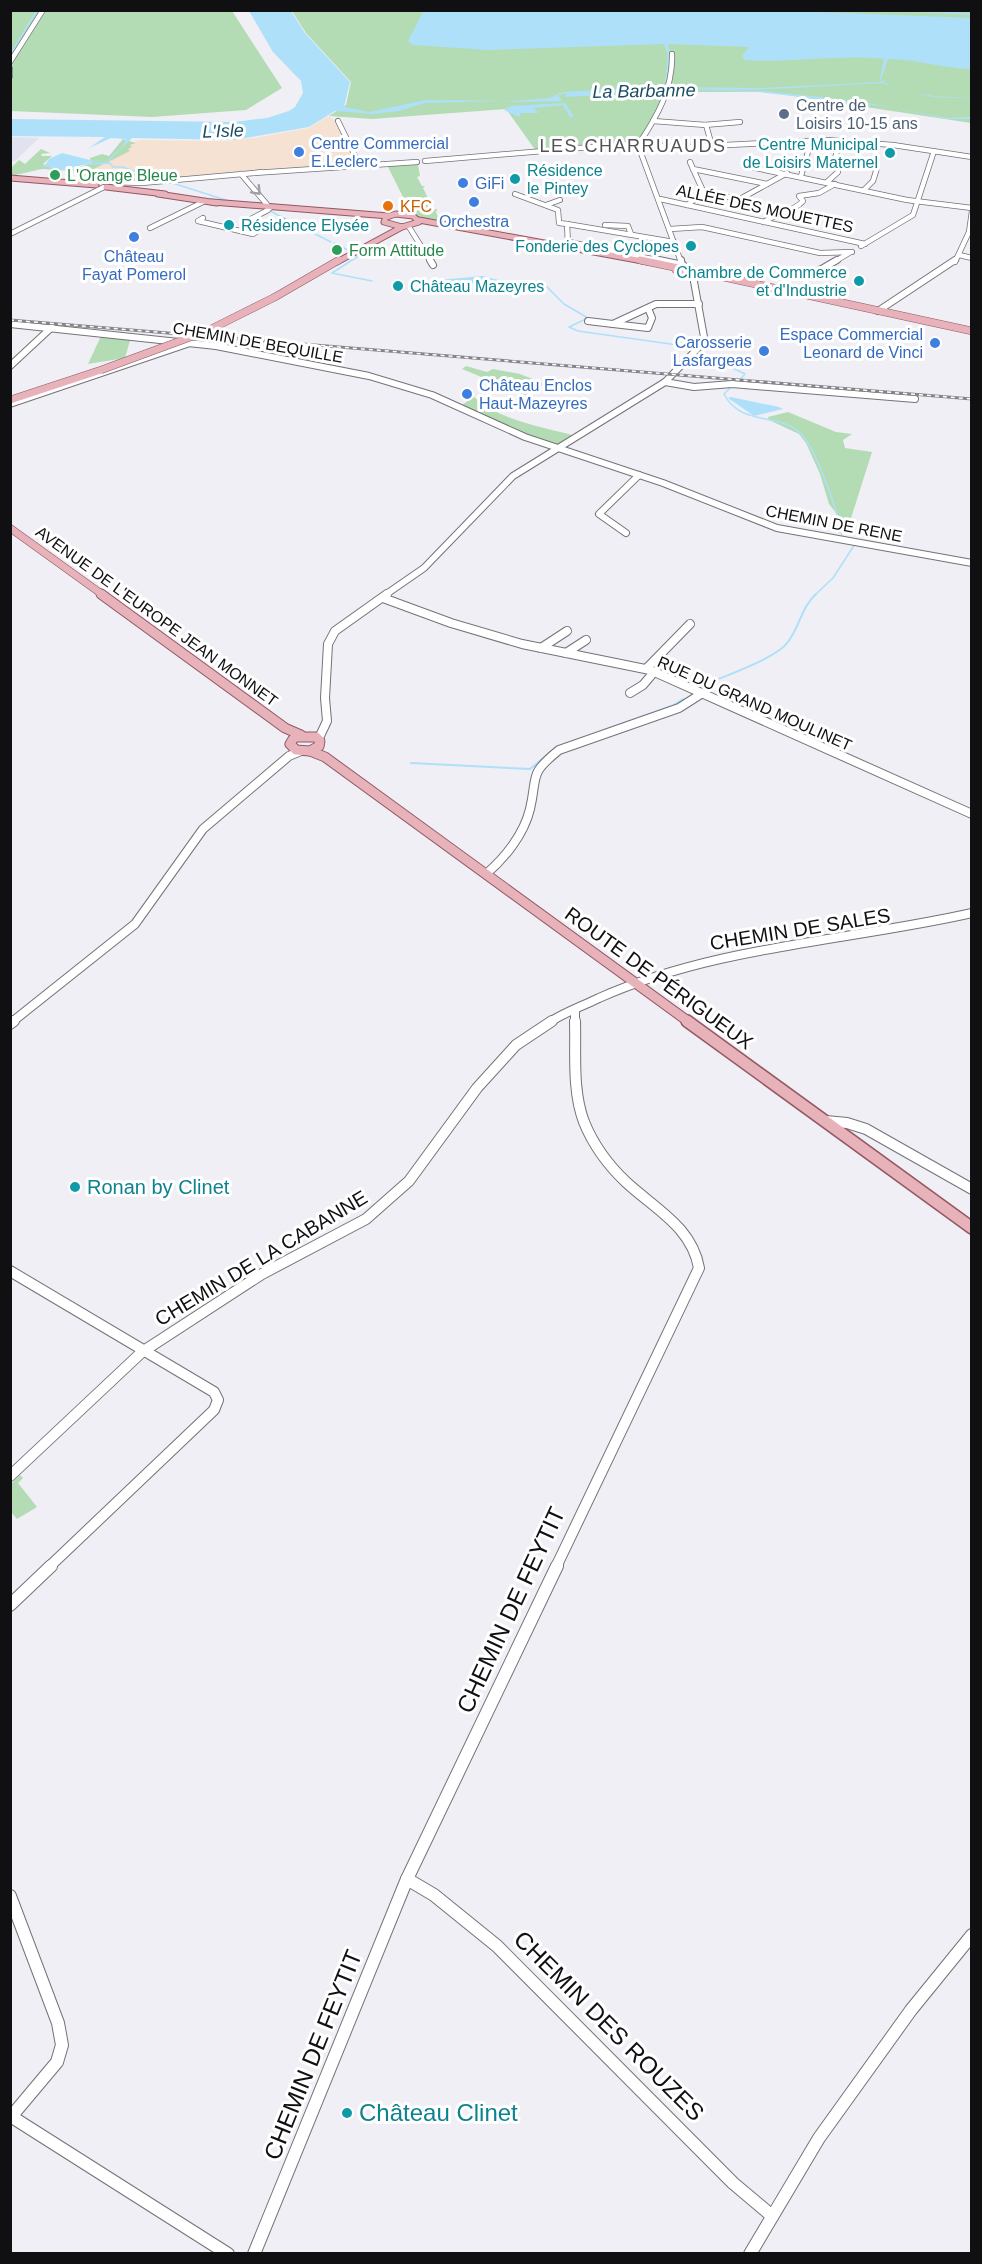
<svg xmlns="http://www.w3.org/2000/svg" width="982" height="2264" font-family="Helvetica,sans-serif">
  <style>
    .commercial { fill: #f6e2d3 }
    .built { fill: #e1e2ef }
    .green { fill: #b4dcb4 }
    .water { fill: #aee0fa }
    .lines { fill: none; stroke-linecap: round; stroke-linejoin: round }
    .stream-far1 { stroke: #aee0fa; stroke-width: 1.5 }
    .stream { stroke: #aee0fa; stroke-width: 2 }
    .minor-far4-casing { stroke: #737378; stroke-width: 6 }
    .minor-far3-casing { stroke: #737378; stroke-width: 8 }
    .minor-far2-casing { stroke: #737378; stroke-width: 10 }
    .minor-far1-casing { stroke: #737378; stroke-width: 12 }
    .minor-casing { stroke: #737378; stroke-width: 14 }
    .major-far3-casing { stroke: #935862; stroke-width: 7 }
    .major-far2-casing { stroke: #935862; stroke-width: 8 }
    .major-far1-casing { stroke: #935862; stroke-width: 11 }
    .major-casing { stroke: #935862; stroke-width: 14 }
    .minor-far4 { stroke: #fff; stroke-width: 4.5 }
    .minor-far3 { stroke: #fff; stroke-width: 6 }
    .minor-far2 { stroke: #fff; stroke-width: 8 }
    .minor-far1 { stroke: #fff; stroke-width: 10 }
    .minor { stroke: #fff; stroke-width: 12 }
    .major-far3 { stroke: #e8b2bb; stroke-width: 5 }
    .major-far2 { stroke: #e8b2bb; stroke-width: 7 }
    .major-far1 { stroke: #e8b2bb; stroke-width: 9 }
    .major { stroke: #e8b2bb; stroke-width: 11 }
    .rail-casing { stroke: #858589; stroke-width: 3 }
    .rail { stroke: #fff; stroke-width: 1.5; stroke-dasharray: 4; stroke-linecap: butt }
    .major-bridge-casing { stroke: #935862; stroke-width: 8; stroke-linecap: butt }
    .major-bridge { stroke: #e8b2bb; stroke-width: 7 }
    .oneway { stroke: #9f9fa0 }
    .service-dot { fill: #5c6f8a; stroke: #fff; stroke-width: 2 }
    .shop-dot { fill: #3f7fe0; stroke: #fff; stroke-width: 2 }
    .culture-dot { fill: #0f9aa8; stroke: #fff; stroke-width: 2 }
    .leisure-dot { fill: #2e9e5b; stroke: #fff; stroke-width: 2 }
    .food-dot { fill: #e8710a; stroke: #fff; stroke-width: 2 }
    .labels { text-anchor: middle; stroke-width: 6; stroke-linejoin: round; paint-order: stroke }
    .far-service-label { font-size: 16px; fill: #4e5e75; stroke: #fff; text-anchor: start }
    .far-shop-label { font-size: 16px; fill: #366cbe; stroke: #fff; text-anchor: start }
    .far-culture-label { font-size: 16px; fill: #0d838f; stroke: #fff; text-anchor: end }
    .far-leisure-label { font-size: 16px; fill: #27864d; stroke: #fff; text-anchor: start }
    .far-food-label { font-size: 16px; fill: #c56008; stroke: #fff; text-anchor: start }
    .far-street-label { font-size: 16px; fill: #101012; stroke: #fff }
    .far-water-label { font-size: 18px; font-style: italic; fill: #1b4e64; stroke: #fff }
    .far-neighbourhood-label { font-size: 18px; letter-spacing: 1.5px; fill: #535357; stroke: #fff }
    .street-label { font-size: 20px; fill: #101012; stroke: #fff }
    .culture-label { font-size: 20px; fill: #0d838f; stroke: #fff; text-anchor: start }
    .near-street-label { font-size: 24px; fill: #101012; stroke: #fff }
    .near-culture-label { font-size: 24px; fill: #0d838f; stroke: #fff; text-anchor: start }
  </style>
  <rect width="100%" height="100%" fill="#efeff5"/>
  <polygon class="commercial" points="329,116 338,123 357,164 184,177 172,173 155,173 152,170 73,180 103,165 138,140 225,141 254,138 309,128"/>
  <polygon class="built" points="11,137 39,138 15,161 11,161"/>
  <g class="green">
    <polygon points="11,11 232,11 282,88 246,110 152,117 11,111"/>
    <polygon points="292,11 971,11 971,123 767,92 671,92 640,143 536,151 506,109 372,119 329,116 346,105 351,82 306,33"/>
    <path d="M123,139l13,4 -6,2 2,2 -4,2 2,2 -42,21 -46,-3 -31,7v-8l8,-8 6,4 16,-15 9,4 -9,1 1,2h10l-9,8c18,9 30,6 48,-1l-1,-5 12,-4 7,2z"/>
    <polygon points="413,163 418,165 420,176 417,177 422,186 425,186 423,188 430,202 434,203 431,203 434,209 437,209 436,213 441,222 424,220 411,213 387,165"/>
    <polygon points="152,172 172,173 184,177 138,181 114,179 124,175"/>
    <polygon points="102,334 131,337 125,358 88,364"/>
    <polygon points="466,366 487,372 493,369 520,374 545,384 525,395 462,369"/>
    <path d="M474,397c27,24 68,30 102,39l-19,10 -32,-9 -63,-32z"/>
    <polygon points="788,412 836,432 852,434 843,440 845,448 872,452 846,534 838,533 836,513 829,504 820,474 806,443 799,434 769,420 768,417"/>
    <polygon points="20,1475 23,1478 18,1483 37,1507 17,1519 11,1512 11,1484"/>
  </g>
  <g class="water">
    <path d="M424,10h342l205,8v51c-30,-1 -54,-10 -83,-10l-7,20c15,17 70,19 90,18 -28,3 -62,-2 -88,-14 -70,3 -142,11 -211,4l88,1 122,-6 -2,-4 4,-19c-46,-5 -92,4 -139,1l-3,-4 7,-9 -81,-3 2,11 -4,33 -7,1 7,1 -1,1 -100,6 2,-4 -9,2 4,6 -59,1 46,-4 14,-6 95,-5 7,-2 3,-30 -4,-11 -175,6 -76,-5 -5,-4z"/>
    <polygon points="249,11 291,11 305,33 350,82 344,107 369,112 426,100 501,101 425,103 399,111 373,114 335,111 309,127 234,140 132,138 110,160 92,162 66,170 42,166 16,177 45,165 49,159 62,153 94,161 108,160 122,147 126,139 111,138 89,148 105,137 11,136 11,119 234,122 267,118 289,111 295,107 303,93 301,81 273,52"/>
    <polygon points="669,90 764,91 857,101 948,118 970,117 971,119 947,119 890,107 758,92"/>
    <polygon points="565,103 574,117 570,117 563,105 534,108 538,113 521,113 519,117 504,110 511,106"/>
    <path d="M483,276l27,7c-12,5 -54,-2 -71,-3z"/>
    <polygon points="731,397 779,407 783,409 754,416 728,398"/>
  </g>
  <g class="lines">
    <g class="stream-far1">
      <polyline points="888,10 972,14"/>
      <polyline points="10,55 37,10"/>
      <polyline points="84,164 110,163 113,167 123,167 152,178"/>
      <polyline points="169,182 232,202"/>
      <polyline points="270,211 331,242"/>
      <polyline points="334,243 350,251"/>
      <polyline points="360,255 332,273 372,281"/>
      <polyline points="509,283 544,284 564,304 588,318 569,327 578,331 692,347"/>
      <polyline points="699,352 745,374 738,382"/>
      <path d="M732,386l-8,8c16,32 54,19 75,38 17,15 40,82 43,105"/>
      <polyline points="815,595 833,578 855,544"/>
    </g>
    <g class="stream">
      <path d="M696,689c23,-12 79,-29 92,-47 12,-16 13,-34 28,-48"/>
      <polyline points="604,730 672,706 683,699"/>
      <polyline points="411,763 530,769 556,748"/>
    </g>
    <defs>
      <g id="minor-far4">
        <path d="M672,54c1,35 -15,63 -34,91l43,117"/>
        <polyline points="10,62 43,10"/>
        <polyline points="10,69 10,76"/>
        <polyline points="338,121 360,166"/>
        <polyline points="653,121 706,125 712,146"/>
        <polyline points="704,125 740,122"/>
        <polyline points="425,161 627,144 686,147 827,140 893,145 972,157"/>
        <polyline points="690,162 693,169 767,184"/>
        <polyline points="837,163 877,168 873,181 864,190"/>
        <polyline points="746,166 907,200 972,208"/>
        <polyline points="261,172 254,173 417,162"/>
        <polyline points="241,174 270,208"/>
        <polyline points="801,176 811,141"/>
        <polyline points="112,182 142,183 254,173"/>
        <polyline points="827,182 838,172 835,158 840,141"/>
        <polyline points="704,193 740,199 787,173"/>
        <polyline points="515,194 558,210 559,223 567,224 568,244"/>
        <polyline points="660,199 865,244"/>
        <polyline points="546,205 560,200"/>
        <polyline points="687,205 704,193 693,169"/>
        <polyline points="268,210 245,222 264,227 282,220"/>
        <polyline points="203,218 198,221 253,234 264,227"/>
        <path d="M764,222c11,-8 31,-11 39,-21l-4,-5 20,-3 16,-9"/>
        <polyline points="567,224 674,242"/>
        <polyline points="605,225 628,226 631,234"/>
        <polyline points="409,227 431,262"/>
        <polyline points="150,228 205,201"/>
        <polyline points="670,229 702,227 820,253 852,252"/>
        <polyline points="10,234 104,187"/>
        <polyline points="569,242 667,262"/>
        <polyline points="861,246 913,215 934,151"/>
        <polyline points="959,255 972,258"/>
        <polyline points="834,262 849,253"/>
        <polyline points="955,262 969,232 972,211"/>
      </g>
      <g id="minor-far3">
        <polyline points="430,260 433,265"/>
        <polyline points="659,260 683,265"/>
        <polyline points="681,260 682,268"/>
        <polyline points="818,271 837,260"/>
        <polyline points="878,311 955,260"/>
        <polyline points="588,321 613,324 656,304 699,304"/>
        <polyline points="10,324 216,346 369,376 432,395 525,437 663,483 777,528 972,563"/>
        <polyline points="613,324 648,328 652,318 648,308"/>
        <polyline points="10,366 52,327"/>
        <polyline points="665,382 694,387 732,384 915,399"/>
        <polyline points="10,404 187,344"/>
        <polyline points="626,533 599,514 639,475"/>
        <polyline points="385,595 424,568 513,476 665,382 701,345 704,337 693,276"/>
      </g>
      <g id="minor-far2">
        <polyline points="383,598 451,623 522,644 650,670 972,814"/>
        <polyline points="541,648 567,631"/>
        <polyline points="566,653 586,640"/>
        <polyline points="646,669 690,624"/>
        <polyline points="630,693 643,685 654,672"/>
        <polyline points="319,738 327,721 325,698 328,644 335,631 387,594"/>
        <path d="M486,874c19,-16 38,-40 44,-65 8,-34 -2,-34 29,-59l120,-42 22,-14"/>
        <polyline points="575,1011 575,1022"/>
        <polyline points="12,1022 135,924 203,829 289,756 301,751"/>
        <path d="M550,1022c15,-10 33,-16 49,-24 117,-52 249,-57 373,-85"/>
      </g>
      <g id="minor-far1">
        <polyline points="10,1024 14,1021"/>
        <polyline points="826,1121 847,1123 866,1129 972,1189"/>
        <polyline points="10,1271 214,1392 218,1400 214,1410 49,1567"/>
        <polyline points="10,1476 142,1352 262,1274 366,1219 409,1181 477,1088 516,1045 552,1021"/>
        <path d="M556,1567l143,-299c-7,-41 -44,-59 -73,-86 -17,-16 -33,-38 -42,-60 -12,-32 -8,-68 -9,-101"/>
      </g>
      <g id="minor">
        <polyline points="10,1605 51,1566"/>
        <polyline points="407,1879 434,1895 497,1946 733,2183 771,2215"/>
        <polyline points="10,1896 58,2023 62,2045 57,2062 10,2118"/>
        <polyline points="12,2117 228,2254"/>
        <polyline points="254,2254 407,1879 557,1566"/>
        <polyline points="750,2254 819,2138 911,2010 972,1935"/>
      </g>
      <g id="major-far3">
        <polyline points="10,178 96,185"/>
        <polyline points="106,187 165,194"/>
        <polyline points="158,194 217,203"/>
        <polyline points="212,202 389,216"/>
        <polygon points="396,214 413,216 419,222 402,227 384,222 386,217"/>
        <polyline points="419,220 648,262"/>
        <polyline points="337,262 402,227"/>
      </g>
      <g id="major-far2">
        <polyline points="640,260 678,268"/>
        <polyline points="699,274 693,276 676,270 682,268 972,331"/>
        <polyline points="275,297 339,260"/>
        <polyline points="10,400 101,370"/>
        <polyline points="10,528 103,595"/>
      </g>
      <g id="major-far1">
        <polyline points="101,594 285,728 301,735"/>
        <polyline points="296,737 316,737 320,741 319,746"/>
        <polyline points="293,739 290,744 296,750 310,751 319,746"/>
        <polyline points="310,751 325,757 689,1022"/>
      </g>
      <polyline id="major" points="687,1021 972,1228"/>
    </defs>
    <use href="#minor-far4" class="minor-far4-casing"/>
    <use href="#minor-far3" class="minor-far3-casing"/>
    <use href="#minor-far2" class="minor-far2-casing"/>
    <use href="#minor-far1" class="minor-far1-casing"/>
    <use href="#minor" class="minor-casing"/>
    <use href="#major-far3" class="major-far3-casing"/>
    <use href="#major-far2" class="major-far2-casing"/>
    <use href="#major-far1" class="major-far1-casing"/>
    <use href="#major" class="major-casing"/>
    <use href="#minor-far4" class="minor-far4"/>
    <use href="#minor-far3" class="minor-far3"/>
    <use href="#minor-far2" class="minor-far2"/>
    <use href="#minor-far1" class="minor-far1"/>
    <use href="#minor" class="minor"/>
    <use href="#major-far3" class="major-far3"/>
    <use href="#major-far2" class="major-far2"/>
    <use href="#major-far1" class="major-far1"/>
    <use href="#major" class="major"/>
    <defs>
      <polyline id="rail" points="10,320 972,399"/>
    </defs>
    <use href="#rail" class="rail-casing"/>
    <use href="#rail" class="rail"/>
    <defs>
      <polyline id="major-bridge" points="101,370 207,331 275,297"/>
    </defs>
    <use href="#major-bridge" class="major-bridge-casing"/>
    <use href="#major-bridge" class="major-bridge"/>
  </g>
  <defs><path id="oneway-chevron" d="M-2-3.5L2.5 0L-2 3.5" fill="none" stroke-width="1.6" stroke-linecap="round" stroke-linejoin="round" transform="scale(1.5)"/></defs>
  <use class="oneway" href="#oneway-chevron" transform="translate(257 191) rotate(47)"/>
  <circle class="service-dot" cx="784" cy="114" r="6"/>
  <g class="shop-dot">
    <circle cx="299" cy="152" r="6"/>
    <circle cx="463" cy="183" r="6"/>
    <circle cx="474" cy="202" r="6"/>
    <circle cx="134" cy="237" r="6"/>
    <circle cx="935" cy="343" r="6"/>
    <circle cx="764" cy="351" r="6"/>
    <circle cx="467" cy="394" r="6"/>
  </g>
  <g class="culture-dot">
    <circle cx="890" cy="153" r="6"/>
    <circle cx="515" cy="179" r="6"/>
    <circle cx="229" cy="225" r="6"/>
    <circle cx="691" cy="246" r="6"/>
    <circle cx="859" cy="281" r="6"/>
    <circle cx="398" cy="286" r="6"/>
    <circle cx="75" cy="1187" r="6"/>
    <circle cx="347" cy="2113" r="6"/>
  </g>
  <g class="leisure-dot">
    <circle cx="55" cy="175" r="6"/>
    <circle cx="337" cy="250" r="6"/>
  </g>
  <circle class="food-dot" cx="388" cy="206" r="6"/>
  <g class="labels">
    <g class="far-service-label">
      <text x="796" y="111">Centre de<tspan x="796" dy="18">Loisirs 10-15 ans</tspan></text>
    </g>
    <g class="far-shop-label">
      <text x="311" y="149">Centre Commercial<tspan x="311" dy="18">E.Leclerc</tspan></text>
      <text x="475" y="189">GiFi</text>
      <text x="474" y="227" text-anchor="middle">Orchestra</text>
      <text x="134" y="262" text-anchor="middle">Château<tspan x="134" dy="18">Fayat Pomerol</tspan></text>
      <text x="923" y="340" text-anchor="end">Espace Commercial<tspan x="923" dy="18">Leonard de Vinci</tspan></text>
      <text x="752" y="348" text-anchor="end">Carosserie<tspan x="752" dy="18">Lasfargeas</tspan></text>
      <text x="479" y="391">Château Enclos<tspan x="479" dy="18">Haut-Mazeyres</tspan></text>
    </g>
    <g class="far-culture-label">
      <text x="878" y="150">Centre Municipal<tspan x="878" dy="18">de Loisirs Maternel</tspan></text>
      <text x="527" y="176" text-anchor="start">Résidence<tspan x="527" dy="18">le Pintey</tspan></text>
      <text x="241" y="231" text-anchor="start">Résidence Elysée</text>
      <text x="679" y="252">Fonderie des Cyclopes</text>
      <text x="847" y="278">Chambre de Commerce<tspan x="847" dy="18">et d'Industrie</tspan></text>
      <text x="410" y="292" text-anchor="start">Château Mazeyres</text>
    </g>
    <g class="far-leisure-label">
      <text x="67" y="181">L'Orange Bleue</text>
      <text x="349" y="256">Form Attitude</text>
    </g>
    <g class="far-food-label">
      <text x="400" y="212">KFC</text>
    </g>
    <g class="far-street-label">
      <text transform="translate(765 208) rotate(12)" y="6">ALLÉE DES MOUETTES</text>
      <text transform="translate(258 342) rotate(10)" y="6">CHEMIN DE BEQUILLE</text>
      <text transform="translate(834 523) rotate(11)" y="6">CHEMIN DE RENE</text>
      <text transform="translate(157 616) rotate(36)" y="6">AVENUE DE L'EUROPE JEAN MONNET</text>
      <text transform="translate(755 703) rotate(24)" y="6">RUE DU GRAND MOULINET</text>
    </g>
    <g class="far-water-label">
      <text transform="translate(644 91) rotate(-1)" y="6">La Barbanne</text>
      <text transform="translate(223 131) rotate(-2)" y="6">L'Isle</text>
    </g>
    <g class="far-neighbourhood-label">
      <text x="633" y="152">LES CHARRUAUDS</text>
    </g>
    <g class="street-label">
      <text transform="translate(800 929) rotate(-9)" y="7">CHEMIN DE SALES</text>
      <text transform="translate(659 978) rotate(36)" y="7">ROUTE DE PÉRIGUEUX</text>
      <text transform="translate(261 1258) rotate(-31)" y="7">CHEMIN DE LA CABANNE</text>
    </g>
    <g class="culture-label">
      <text x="87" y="1194">Ronan by Clinet</text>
    </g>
    <g class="near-street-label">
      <text transform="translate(511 1610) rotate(-65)" y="8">CHEMIN DE FEYTIT</text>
      <text transform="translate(609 2026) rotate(45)" y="8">CHEMIN DES ROUZES</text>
      <text transform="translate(313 2055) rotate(-68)" y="8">CHEMIN DE FEYTIT</text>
    </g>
    <g class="near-culture-label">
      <text x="359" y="2121">Château Clinet</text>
    </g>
  </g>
  <rect width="982" height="2264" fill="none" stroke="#101012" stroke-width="24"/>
</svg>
